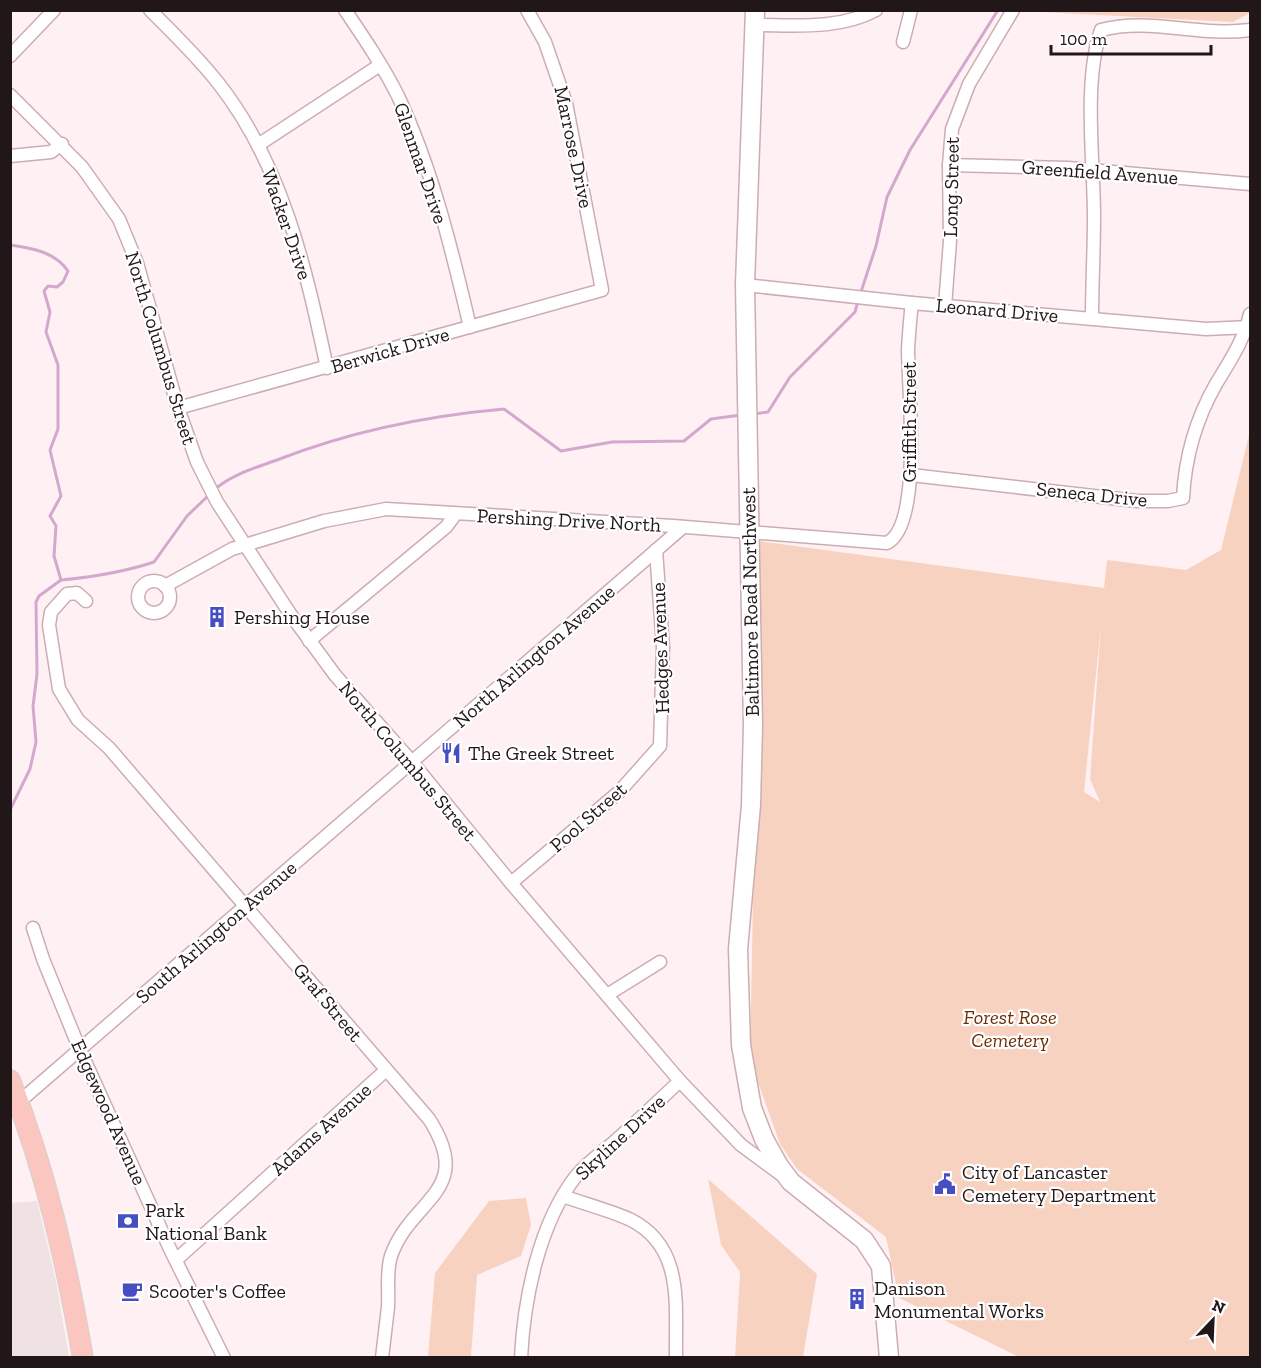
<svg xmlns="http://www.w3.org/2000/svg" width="1261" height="1368" font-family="'Zilla Slab',serif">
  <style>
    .built { fill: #f0e1e3 }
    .green { fill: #f8d2c0; fill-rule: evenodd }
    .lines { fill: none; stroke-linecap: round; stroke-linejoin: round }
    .stream { stroke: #d4a8ce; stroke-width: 3 }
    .minor-casing { stroke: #ccadb1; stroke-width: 15 }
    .secondary-casing { stroke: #ccadb1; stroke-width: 21 }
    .primary-casing { stroke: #d3d1d1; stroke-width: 22 }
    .minor { stroke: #fff; stroke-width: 12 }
    .secondary { stroke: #fff; stroke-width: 18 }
    .primary { stroke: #fbc6bf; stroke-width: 20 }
    .labels { text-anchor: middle; stroke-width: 4.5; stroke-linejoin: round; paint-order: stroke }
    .street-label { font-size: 20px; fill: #221718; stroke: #fff }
    .poi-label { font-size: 20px; fill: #221718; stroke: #fff; text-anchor: start }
    .park-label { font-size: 20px; font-style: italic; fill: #6b2c02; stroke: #fff }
  </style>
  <rect width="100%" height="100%" fill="#fff1f3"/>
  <polygon class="built" points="37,1201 56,1281 69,1357 11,1357 11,1203"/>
  <g class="green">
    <polygon points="1021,11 1250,10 1250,13 1233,22"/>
    <path d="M1250,431v926h-231l-120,-59 -13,-61 -89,-68 -17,-25 -30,-84 3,-162 7,-92 -2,-265 346,47 3,-28 79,10 35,-20zM1101,625l-11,154 10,23 -16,-10z"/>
    <polygon points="708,1179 817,1274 803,1357 735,1357 740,1272 721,1245"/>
    <polygon points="526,1198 531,1225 521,1256 477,1275 471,1357 428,1357 435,1273 489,1201"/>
  </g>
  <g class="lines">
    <g class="stream">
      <path d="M10,245c22,3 45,7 58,26l-5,11 -6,5 -9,-1 -4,5 6,21 -4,20 12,33v64l-8,21 11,46 -11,20 6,10 -2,30 7,24 -22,16 -3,6 1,72 -4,32 3,36 -6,27 -20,41"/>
      <polyline points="860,295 876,246 887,197 910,150 998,10"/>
      <polyline points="754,414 768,412 790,377 855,312 858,301"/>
      <path d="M215,489c18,-15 40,-21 62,-29 74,-29 148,-44 227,-51l57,42 51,-9 72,-1 27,-22 30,-4"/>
      <path d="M61,580c32,-3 63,-8 93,-18l33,-46 23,-22"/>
    </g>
    <defs>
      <g id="minor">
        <path d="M150,10c24,24 48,47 69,74 64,82 87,185 108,284"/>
        <path d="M345,10c19,28 38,56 53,86 34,72 54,154 72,231"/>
        <path d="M754,25c40,0 85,5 122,-15"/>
        <polyline points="903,42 911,10"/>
        <polyline points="10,56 54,10"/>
        <polyline points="10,95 82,167 119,219 137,263 178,408 197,462 217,502 291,615 335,675 412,762 511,883 680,1081 741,1145 783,1176"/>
        <polyline points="258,145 380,65"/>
        <polyline points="10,156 51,152 62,144"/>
        <polyline points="949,165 1068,168 1250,184"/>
        <polyline points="745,285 912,303 1206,329 1250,327"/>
        <polyline points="945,306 950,241 949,165 952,129 969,84 1013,10"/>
        <path d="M1092,318c0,-34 2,-67 2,-101 0,-56 -11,-135 7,-187 48,-13 98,7 149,0"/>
        <polyline points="178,408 602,290 566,103 545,42 527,10"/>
        <path d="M911,475l226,26h31l15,-3c2,-41 13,-79 33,-114 14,-23 28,-44 34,-70"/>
        <circle cx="154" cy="597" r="16"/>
        <path d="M165,586l67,-37 92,-28 62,-12 287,17 214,17c36,-18 21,-155 21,-194 1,-15 2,-31 4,-46"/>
        <path d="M86,601l-9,-8 -10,1 -16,18 -2,13 10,64 19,31 31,28 320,371c47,73 -18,79 -38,137 -5,16 -2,34 -3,51 -2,17 -4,34 -6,51"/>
        <polyline points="309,641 446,527 455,515"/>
        <polyline points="511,883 619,792 660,746 663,647 656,550"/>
        <polyline points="33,928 43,959 80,1050 170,1249 224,1358"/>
        <polyline points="607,995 660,962"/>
        <polyline points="19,1102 683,527"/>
        <path d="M563,1196c22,8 45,14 66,23 56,27 46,86 47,139"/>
        <polyline points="176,1260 386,1070"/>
        <path d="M521,1358c3,-60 18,-134 55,-182 11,-13 25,-23 37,-33 23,-20 45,-42 67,-62"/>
      </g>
      <polyline id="secondary" points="755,10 745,285 753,725 751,805 738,949 741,1045 752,1108 764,1139 779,1166 791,1182 864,1240 881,1266 889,1358"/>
      <path id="primary" d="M10,1080c36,91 56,181 73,278"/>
    </defs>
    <use href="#minor" class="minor-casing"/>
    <use href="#secondary" class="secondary-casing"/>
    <use href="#primary" class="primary-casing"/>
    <use href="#minor" class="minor"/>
    <use href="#secondary" class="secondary"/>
    <use href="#primary" class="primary"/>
  </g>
  <defs>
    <symbol id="building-bare" viewBox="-9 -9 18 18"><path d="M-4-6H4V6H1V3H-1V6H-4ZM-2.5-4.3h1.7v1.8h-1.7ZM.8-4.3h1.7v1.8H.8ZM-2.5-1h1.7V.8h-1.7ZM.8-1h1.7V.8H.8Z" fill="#454ec2" stroke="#fff" stroke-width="2.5" paint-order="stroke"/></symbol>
    <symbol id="restaurant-bare" viewBox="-9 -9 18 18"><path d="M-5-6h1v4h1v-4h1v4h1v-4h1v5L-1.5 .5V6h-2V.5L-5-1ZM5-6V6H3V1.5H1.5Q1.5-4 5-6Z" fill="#454ec2" stroke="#fff" stroke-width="2.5" paint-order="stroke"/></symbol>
    <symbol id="civic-bare" viewBox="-9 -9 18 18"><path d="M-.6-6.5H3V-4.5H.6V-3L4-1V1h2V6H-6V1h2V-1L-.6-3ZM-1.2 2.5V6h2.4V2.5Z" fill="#454ec2" stroke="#fff" stroke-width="2.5" paint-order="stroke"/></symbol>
    <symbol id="bank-bare" viewBox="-9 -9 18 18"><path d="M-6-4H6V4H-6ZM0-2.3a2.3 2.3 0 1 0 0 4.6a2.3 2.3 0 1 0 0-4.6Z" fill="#454ec2" stroke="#fff" stroke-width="2.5" paint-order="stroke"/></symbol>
    <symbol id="cafe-bare" viewBox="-9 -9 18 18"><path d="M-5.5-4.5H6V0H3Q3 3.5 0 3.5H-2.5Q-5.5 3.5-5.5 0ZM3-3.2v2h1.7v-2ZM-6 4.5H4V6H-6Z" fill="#454ec2" stroke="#fff" stroke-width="2.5" paint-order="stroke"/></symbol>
  </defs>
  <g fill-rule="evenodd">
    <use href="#building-bare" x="202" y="602" width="30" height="30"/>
    <use href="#restaurant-bare" x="436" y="738" width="30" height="30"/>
    <use href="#civic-bare" x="930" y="1169" width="30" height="30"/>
    <use href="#bank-bare" x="113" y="1206" width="30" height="30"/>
    <use href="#cafe-bare" x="117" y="1276" width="30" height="30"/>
    <use href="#building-bare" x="842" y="1284" width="30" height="30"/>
  </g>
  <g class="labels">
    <g class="street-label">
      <text transform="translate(574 147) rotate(78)" y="7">Marrose Drive</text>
      <text transform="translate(421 163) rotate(71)" y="7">Glenmar Drive</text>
      <text transform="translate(1100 172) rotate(4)" y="7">Greenfield Avenue</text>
      <text transform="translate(951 187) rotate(-89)" y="7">Long Street</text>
      <text transform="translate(287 224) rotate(71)" y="7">Wacker Drive</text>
      <text transform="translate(997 310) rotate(5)" y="7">Leonard Drive</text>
      <text transform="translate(161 348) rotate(73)" y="7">North Columbus Street</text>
      <text transform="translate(390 350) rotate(-16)" y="7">Berwick Drive</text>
      <text transform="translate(909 422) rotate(-90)" y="7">Griffith Street</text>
      <text transform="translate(1092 494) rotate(6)" y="7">Seneca Drive</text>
      <text transform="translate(569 520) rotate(3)" y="7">Pershing Drive North</text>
      <text transform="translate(750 602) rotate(-91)" y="7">Baltimore Road Northwest</text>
      <text transform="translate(660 648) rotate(-92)" y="7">Hedges Avenue</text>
      <text transform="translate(534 656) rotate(-41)" y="7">North Arlington Avenue</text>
      <text transform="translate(408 761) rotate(50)" y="7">North Columbus Street</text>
      <text transform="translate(588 817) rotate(-41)" y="7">Pool Street</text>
      <text transform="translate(216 932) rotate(-41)" y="7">South Arlington Avenue</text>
      <text transform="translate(328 1002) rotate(50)" y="7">Graf Street</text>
      <text transform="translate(109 1112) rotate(66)" y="7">Edgewood Avenue</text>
      <text transform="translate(321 1129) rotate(-42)" y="7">Adams Avenue</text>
      <text transform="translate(620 1137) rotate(-43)" y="7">Skyline Drive</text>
    </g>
    <g class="poi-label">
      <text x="234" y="624">Pershing House</text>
      <text x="468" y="760">The Greek Street</text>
      <text x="962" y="1179">City of Lancaster<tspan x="962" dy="23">Cemetery Department</tspan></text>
      <text x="145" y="1217">Park<tspan x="145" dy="23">National Bank</tspan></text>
      <text x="874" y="1295">Danison<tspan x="874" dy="23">Monumental Works</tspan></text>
      <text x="149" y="1298">Scooter's Coffee</text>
    </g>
    <g class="park-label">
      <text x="1010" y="1024">Forest Rose<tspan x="1010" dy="23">Cemetery</tspan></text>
    </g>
  </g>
  <rect width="1261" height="1368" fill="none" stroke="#221718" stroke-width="24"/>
  <g transform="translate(1213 1320) rotate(23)" stroke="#ffffff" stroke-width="4.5" paint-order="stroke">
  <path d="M0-4.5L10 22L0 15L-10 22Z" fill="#221718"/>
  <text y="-9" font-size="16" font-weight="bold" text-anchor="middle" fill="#221718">N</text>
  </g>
  <path d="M1051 45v9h160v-9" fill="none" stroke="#221718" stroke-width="3"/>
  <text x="1060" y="45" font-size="18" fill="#221718" stroke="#ffffff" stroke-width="4.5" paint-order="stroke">100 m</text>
</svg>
